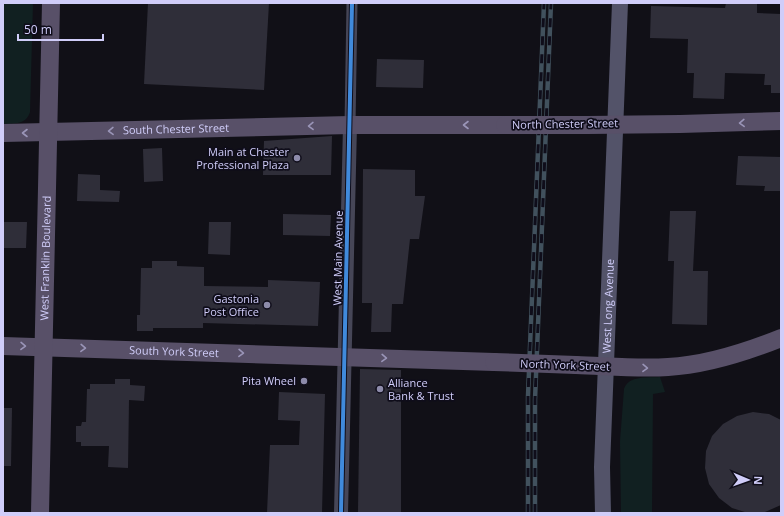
<svg xmlns="http://www.w3.org/2000/svg" width="784" height="516" font-family="'Open Sans',sans-serif">
  <style>
    .green { fill: #112021 }
    .building { fill: #2f2e39 }
    .lines { fill: none; stroke-linecap: round; stroke-linejoin: round }
    .minor { stroke: #464657; stroke-width: 11 }
    .tertiary { stroke: #464657; stroke-width: 14 }
    .secondary { stroke: #535369; stroke-width: 16 }
    .primary { stroke: #585068; stroke-width: 18 }
    .rail-casing { stroke: #41515d; stroke-width: 4.5 }
    .rail { stroke: #0f0d1a; stroke-width: 3; stroke-dasharray: 9; stroke-linecap: butt }
    .primary-bridge { stroke: #585068; stroke-width: 18 }
    .cycleway-casing { stroke: #0f0d1a; stroke-width: 6 }
    .cycleway { stroke: #408adc; stroke-width: 4 }
    .oneway { stroke: #9a95b8 }
    .poi-dot { fill: #8d8baa; stroke: #0f0d1a; stroke-width: 1.5 }
    .labels { text-anchor: middle; stroke-width: 3.5; stroke-linejoin: round; paint-order: stroke }
    .street-label { font-size: 11px; fill: #d0cdf9; stroke: #0f0d1a }
    .poi-label { font-size: 11px; fill: #d0cdf9; stroke: #0f0d1a; text-anchor: end }
  </style>
  <rect width="100%" height="100%" fill="#111017"/>
  <g class="green">
    <path d="M3,3h30l-3,109c-4,13 -15,11 -27,12z"/>
    <path d="M660,377l5,15 -12,2 -1,119h-31l-1,-72 4,-52c5,-14 23,-11 36,-12z"/>
  </g>
  <g class="building">
    <polygon points="148,3 269,3 264,90 144,84"/>
    <polygon points="726,3 757,3 757,13 781,14 781,93 771,93 771,85 764,85 765,74 725,73 724,99 693,98 694,73 687,73 688,39 650,38 651,6 725,8"/>
    <polygon points="377,59 424,60 423,88 376,87"/>
    <polygon points="332,136 331,175 263,175 264,141"/>
    <polygon points="162,148 163,181 144,182 143,149"/>
    <polygon points="738,156 781,157 781,191 764,191 765,186 736,185"/>
    <polygon points="363,169 415,170 415,196 425,196 419,239 410,239 403,304 392,304 391,332 371,332 372,303 362,303"/>
    <polygon points="78,174 100,175 100,190 120,191 119,202 77,201"/>
    <polygon points="670,211 696,211 693,271 708,271 707,325 672,324 674,261 668,261"/>
    <polygon points="283,214 331,215 330,236 283,235"/>
    <polygon points="3,222 27,222 26,248 3,248"/>
    <polygon points="209,222 231,222 230,255 208,254"/>
    <polygon points="152,261 177,261 177,266 204,267 204,286 268,287 268,280 320,282 318,326 203,323 203,328 153,328 153,331 137,331 137,315 140,315 141,268 152,268"/>
    <polygon points="360,369 401,370 401,513 358,513"/>
    <polygon points="115,379 130,379 130,385 145,386 144,401 129,400 128,468 108,467 109,446 81,446 81,442 76,442 76,426 81,426 82,422 86,422 87,389 90,389 90,384 115,384"/>
    <polygon points="279,392 325,394 322,513 267,513 270,445 299,445 300,421 278,420"/>
    <polygon points="3,408 12,408 11,466 3,466"/>
    <polygon points="753,412 769,414 781,420 781,505 765,512 748,513 732,508 719,498 709,484 705,468 706,451 712,436 723,424 737,416"/>
  </g>
  <g class="lines">
    <polyline class="minor" points="350,125 352,3"/>
    <polyline class="tertiary" points="341,513 350,125"/>
    <path class="secondary" id="s1" d="M603,513l-1,-46 18,-464"/>
    <g class="primary">
      <polyline points="587,125 680,124 781,121"/>
      <path id="s2" d="M3,133l347,-8h155"/>
      <path id="s3" d="M3,346l491,16"/>
      <path d="M576,365c31,1 62,4 92,2 39,-2 78,-15 113,-29"/>
      <path id="s4" d="M40,513l11,-510"/>
    </g>
    <defs>
      <g id="rail">
        <polyline points="528,513 528,396 544,3"/>
        <polyline points="535,513 535,400 551,3"/>
      </g>
    </defs>
    <use href="#rail" class="rail-casing"/>
    <use href="#rail" class="rail"/>
    <g class="primary-bridge">
      <polyline points="505,125 587,125"/>
      <polyline points="494,362 576,365"/>
    </g>
    <defs>
      <polyline id="cycleway" points="341,513 352,3"/>
    </defs>
    <use href="#cycleway" class="cycleway-casing"/>
    <use href="#cycleway" class="cycleway"/>
  </g>
  <defs><path id="oneway-chevron" d="M-2-3.5L2.5 0L-2 3.5" fill="none" stroke-width="1.6" stroke-linecap="round" stroke-linejoin="round"/></defs>
  <g class="oneway">
    <use href="#oneway-chevron" transform="translate(742 123) rotate(178)"/>
    <use href="#oneway-chevron" transform="translate(466 125) rotate(-180)"/>
    <use href="#oneway-chevron" transform="translate(311 126) rotate(179)"/>
    <use href="#oneway-chevron" transform="translate(111 131) rotate(179)"/>
    <use href="#oneway-chevron" transform="translate(25 133) rotate(180)"/>
    <use href="#oneway-chevron" transform="translate(23 346) rotate(1)"/>
    <use href="#oneway-chevron" transform="translate(83 348) rotate(2)"/>
    <use href="#oneway-chevron" transform="translate(241 353) rotate(1)"/>
    <use href="#oneway-chevron" transform="translate(384 358) rotate(2)"/>
    <use href="#oneway-chevron" transform="translate(645 368) rotate(1)"/>
  </g>
  <g class="poi-dot">
    <circle cx="297" cy="158" r="4"/>
    <circle cx="267" cy="305" r="4"/>
    <circle cx="304" cy="381" r="4"/>
    <circle cx="380" cy="389" r="4"/>
  </g>
  <g class="labels">
    <g class="street-label">
      <text transform="translate(565 124) rotate(-1)" y="4">North Chester Street</text>
      <text dy="4" stroke="none"><textPath href="#s2" startOffset="173">South Chester Street</textPath></text>
      <text dy="4" stroke="none"><textPath href="#s4" startOffset="255">West Franklin Boulevard</textPath></text>
      <text transform="translate(338 258) rotate(-89)" y="4">West Main Avenue</text>
      <text dy="4" stroke="none"><textPath href="#s1" startOffset="207">West Long Avenue</textPath></text>
      <text dy="4" stroke="none"><textPath href="#s3" startOffset="171">South York Street</textPath></text>
      <text transform="translate(565 365) rotate(2)" y="4">North York Street</text>
    </g>
    <g class="poi-label">
      <text x="289" y="156">Main at Chester<tspan x="289" dy="13">Professional Plaza</tspan></text>
      <text x="259" y="303">Gastonia<tspan x="259" dy="13">Post Office</tspan></text>
      <text x="296" y="385">Pita Wheel</text>
      <text x="388" y="387" text-anchor="start">Alliance<tspan x="388" dy="13">Bank &amp; Trust</tspan></text>
    </g>
  </g>
  <rect width="784" height="516" fill="none" stroke="#d0cdf9" stroke-width="8"/>
  <g transform="translate(748 480) rotate(92)" stroke="#0f0d1a" stroke-width="3" paint-order="stroke">
  <path d="M0-3L7 15L0 10L-7 15Z" fill="#d0cdf9"/>
  <text y="-6" font-size="11" font-weight="bold" text-anchor="middle" fill="#d0cdf9">N</text>
  </g>
  <path d="M18 34v6h85v-6" fill="none" stroke="#d0cdf9" stroke-width="2"/>
  <text x="24" y="34" font-size="12" fill="#d0cdf9" stroke="#0f0d1a" stroke-width="3" paint-order="stroke">50 m</text>
</svg>
